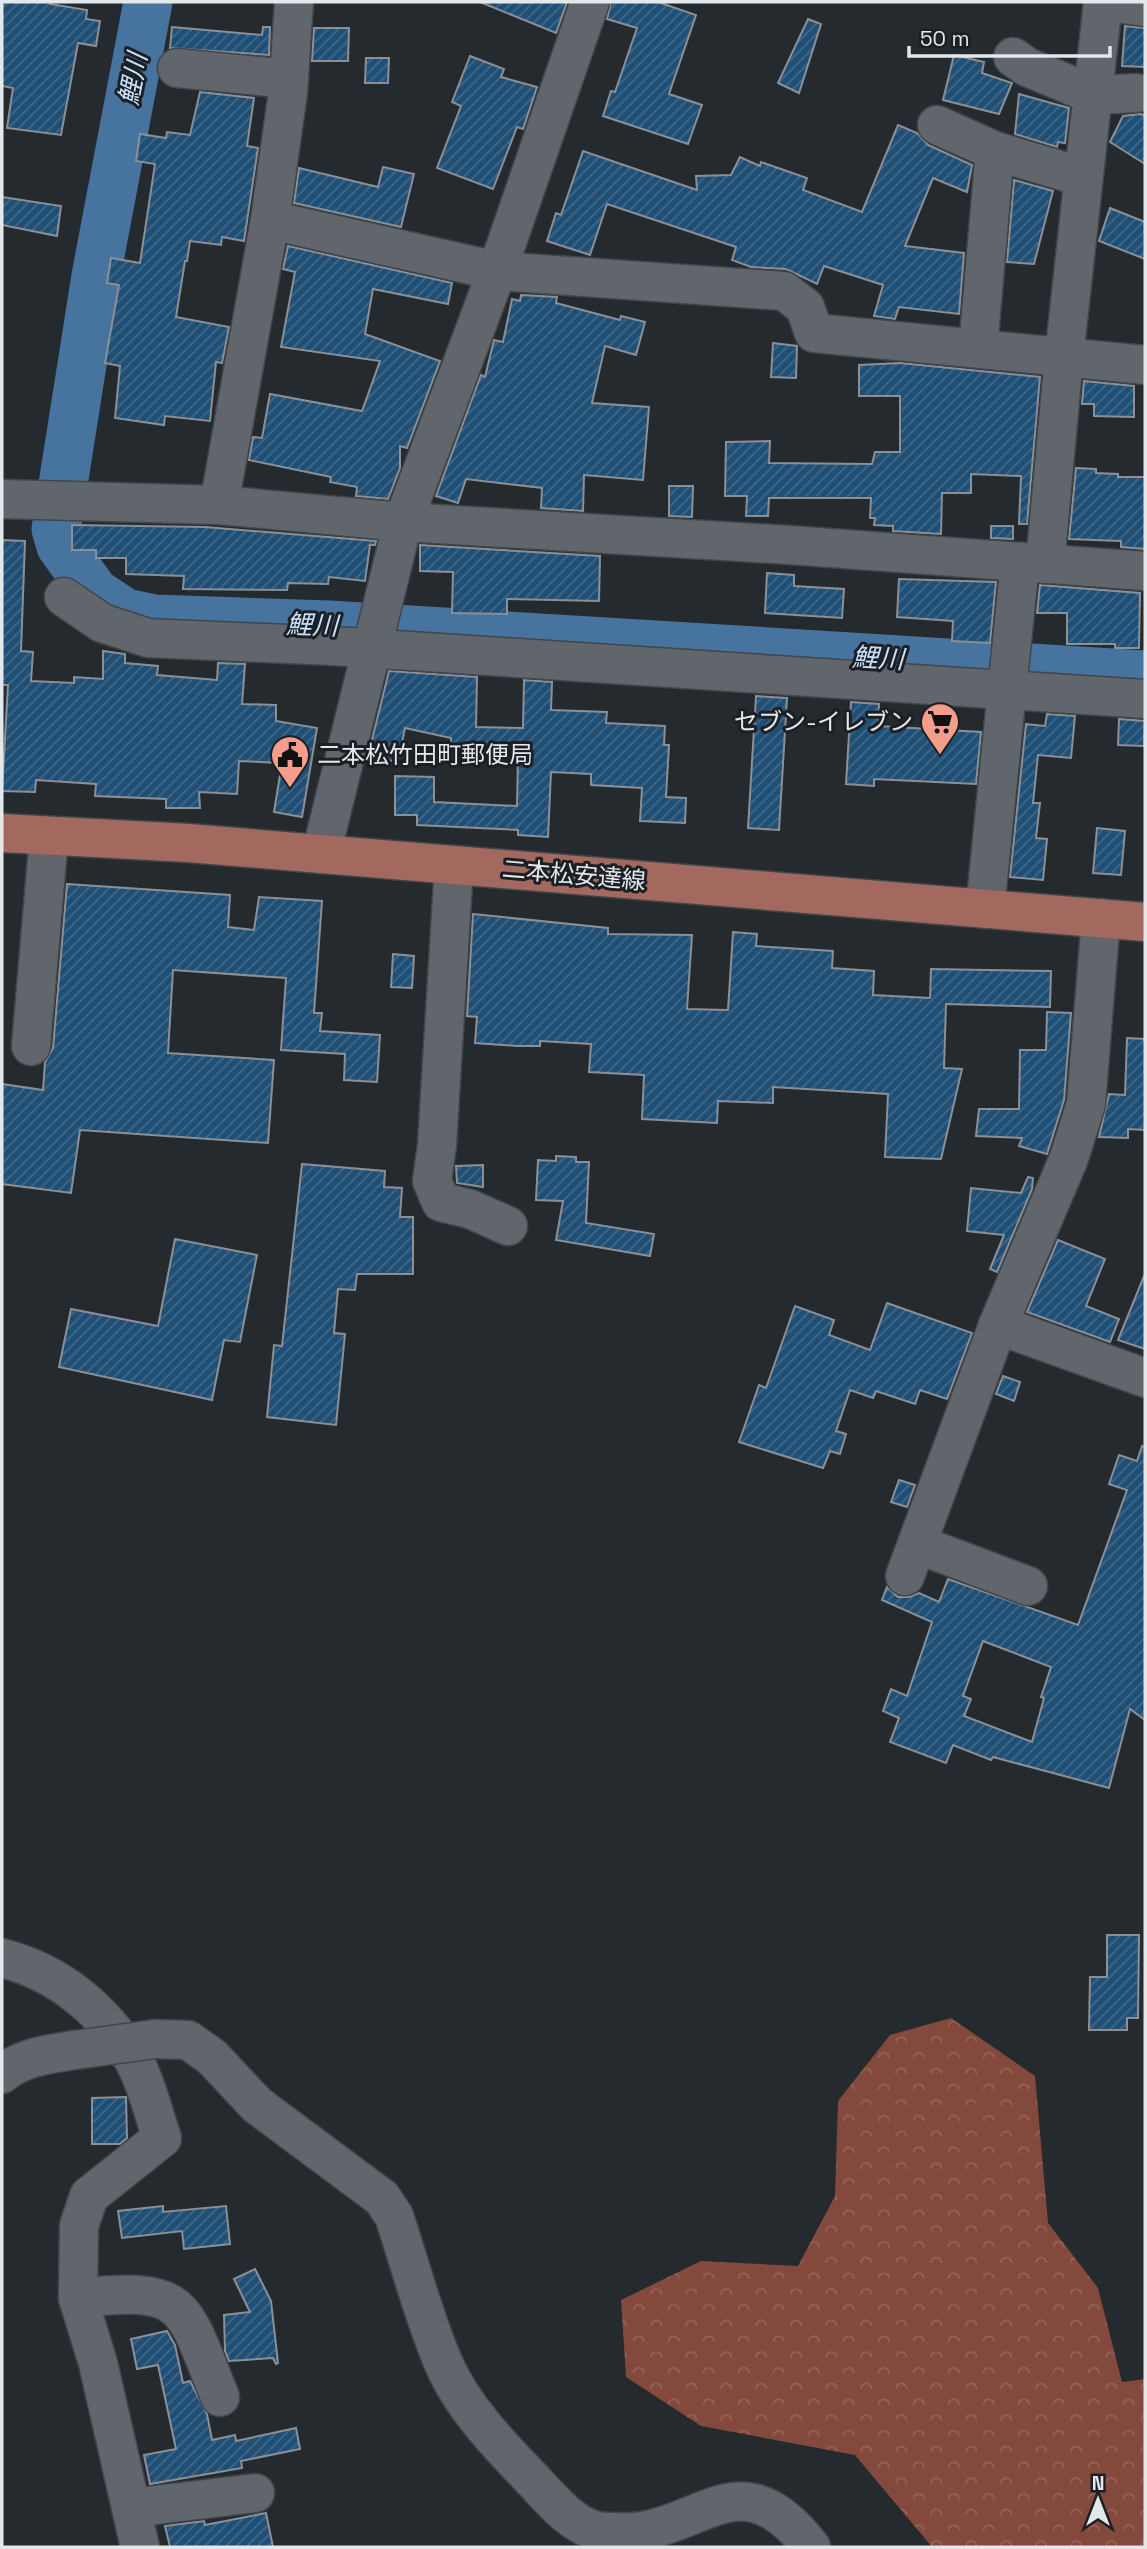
<svg xmlns="http://www.w3.org/2000/svg" width="1147" height="2549" font-family="'Space Grotesk','Noto Sans JP',sans-serif">
  <style>
    .forest { fill: url(#forest-crowns) }
    .lines { fill: none; stroke-linecap: round; stroke-linejoin: round }
    .river { stroke: #46749e; stroke-width: 49 }
    .building { fill: url(#building-hatch); stroke: #8a9096; stroke-width: 2; fill-rule: evenodd }
    .minor-casing { stroke: #41464a; stroke-width: 41 }
    .major-casing { stroke: #41464a; stroke-width: 41 }
    .minor { stroke: #60666c; stroke-width: 38 }
    .major { stroke: #a3685e; stroke-width: 38 }
    .minor-bridge-casing { stroke: #41464a; stroke-width: 41; stroke-linecap: butt }
    .minor-bridge { stroke: #60666c; stroke-width: 38 }
    .labels { text-anchor: middle; stroke-width: 6; stroke-linejoin: round; paint-order: stroke }
    .poi-label { font-size: 24px; fill: #e4e8eb; stroke: #1c2025; text-anchor: end }
    .street-label { font-size: 24px; fill: #e4e8eb; stroke: #1c2025 }
    .water-label { font-size: 26px; font-style: italic; fill: #c7e1fb; stroke: #1c2025 }
  </style>
  <defs>
    <pattern id="forest-crowns" width="20" height="18" patternUnits="userSpaceOnUse" patternTransform="scale(1.75)"><rect width="20" height="18" fill="#84493d"/><path d="M2 6a3 3 0 1 1 6 0M12 15a3 3 0 1 1 6 0" fill="none" stroke="#956359"/></pattern>
    <pattern id="building-hatch" width="6" height="6" patternUnits="userSpaceOnUse" patternTransform="scale(1.75)"><rect width="6" height="6" fill="#204f76"/><path d="M-1 1l2-2M0 6l6-6M5 7l2-2" fill="none" stroke="#40688a"/></pattern>
  </defs>
  <rect width="100%" height="100%" fill="#252a2f"/>
  <polygon class="forest" points="951,2018 1035,2076 1048,2223 1098,2288 1122,2382 1145,2379 1145,2547 932,2547 855,2455 701,2426 626,2377 621,2300 701,2261 798,2266 835,2196 838,2101 890,2035"/>
  <g class="lines">
    <polyline class="river" points="148,2 96,276 56,529 61,546 95,593 125,613 155,619 329,625 1145,675"/>
  </g>
  <g class="building">
    <polygon points="2,2 50,2 50,4 87,10 86,19 100,21 96,46 78,43 61,135 7,128 13,88 2,86"/>
    <polygon points="480,2 567,2 556,33"/>
    <polygon points="611,2 658,2 696,15 669,94 702,105 688,144 603,116 611,91 615,92 637,28 607,19"/>
    <polygon points="808,19 821,24 799,93 778,83"/>
    <polygon points="1125,26 1145,28 1145,67 1122,66"/>
    <polygon points="172,27 262,35 263,27 270,27 269,55 170,48"/>
    <polygon points="314,28 349,28 348,61 312,61"/>
    <polygon points="954,55 984,62 982,73 1012,83 999,114 943,100"/>
    <polygon points="470,56 504,69 501,77 537,87 523,129 517,127 493,189 437,168 461,106 452,102"/>
    <polygon points="366,58 389,58 388,83 365,83"/>
    <polygon points="200,92 254,98 247,146 258,148 244,241 222,237 221,245 190,241 187,261 185,261 176,317 229,327 222,363 216,362 210,421 165,416 164,425 115,418 120,366 105,363 119,285 107,283 111,258 140,263 155,164 136,161 140,134 166,138 167,132 190,135"/>
    <polygon points="1019,94 1069,108 1065,143 1058,142 1057,147 1015,134"/>
    <polygon points="1141,114 1145,116 1145,164 1110,142 1123,116"/>
    <polygon points="898,125 917,133 928,145 972,165 967,192 933,178 905,246 964,253 959,314 899,307 895,319 874,316 883,285 824,266 817,284 786,269 751,267 732,260 736,247 607,204 590,255 547,241 556,213 561,215 583,151 697,190 696,176 731,175 740,157 760,166 761,162 807,178 803,190 862,212"/>
    <polygon points="383,167 414,174 401,227 294,203 299,168 378,187"/>
    <polygon points="1014,180 1053,191 1034,264 1007,262"/>
    <polygon points="2,197 61,206 57,236 2,225"/>
    <polygon points="1110,208 1145,222 1145,259 1099,241"/>
    <polygon points="288,246 452,283 448,304 373,289 365,334 440,361 407,448 400,446 400,468 388,499 356,496 357,487 330,482 331,477 249,460 253,437 262,438 270,394 362,411 380,361 281,347 295,272 283,269"/>
    <polygon points="521,295 557,297 556,303 620,320 621,316 645,322 636,355 605,346 592,403 649,407 643,480 584,475 583,511 541,508 542,488 466,479 458,503 436,496 481,375 485,377 494,340 503,342 512,299 520,301"/>
    <polygon points="773,343 797,346 796,378 771,377"/>
    <polygon points="900,363 1040,377 1027,524 1019,524 1021,476 971,474 971,493 942,493 941,534 893,531 893,526 874,525 875,518 870,518 871,498 769,498 768,516 746,516 747,496 725,496 726,442 770,441 769,463 872,464 875,452 900,452 900,396 859,396 859,365"/>
    <polygon points="1084,381 1134,386 1134,417 1094,416 1094,404 1082,404"/>
    <polygon points="1076,468 1096,469 1096,473 1118,474 1118,477 1145,477 1145,549 1121,547 1121,541 1069,539"/>
    <polygon points="669,486 693,486 692,517 669,516"/>
    <polygon points="72,525 205,527 376,541 375,545 370,545 365,581 329,577 328,584 288,583 287,590 183,589 184,576 126,574 126,558 96,558 96,550 72,550"/>
    <polygon points="991,526 1013,526 1013,539 991,538"/>
    <polygon points="2,540 25,541 21,651 33,652 31,681 74,683 74,677 103,679 103,651 125,654 125,663 158,666 157,675 217,680 218,663 245,664 242,704 276,705 276,721 317,728 302,817 274,812 282,763 239,761 237,794 199,792 200,808 166,808 166,799 95,796 96,784 36,780 35,792 2,791 8,685 2,685"/>
    <polygon points="420,545 600,556 599,601 507,599 507,614 452,613 453,572 420,571"/>
    <polygon points="767,573 794,575 794,586 844,589 842,618 765,613"/>
    <polygon points="899,579 996,582 990,643 952,641 953,621 897,617"/>
    <polygon points="1040,585 1140,593 1139,648 1115,648 1115,644 1067,644 1067,613 1037,613"/>
    <polygon points="389,671 477,677 476,727 523,728 524,680 552,682 551,710 607,712 606,723 665,726 664,745 669,745 666,797 686,798 685,823 640,821 642,788 591,785 591,774 551,772 548,837 518,835 518,830 417,825 417,815 395,815 395,776 434,777 434,802 517,806 518,756 476,755 476,761 451,760 451,738 405,728 398,762 368,756"/>
    <polygon points="756,696 787,698 779,830 748,828"/>
    <polygon points="851,702 879,704 878,726 981,732 976,784 874,779 874,786 846,784"/>
    <polygon points="1047,714 1075,716 1071,758 1038,755 1033,803 1040,803 1036,838 1047,839 1043,880 1010,877 1026,724 1045,726"/>
    <polygon points="1119,719 1145,721 1144,746 1118,745"/>
    <polygon points="1097,828 1125,831 1121,875 1093,873"/>
    <polygon points="67,884 230,895 228,927 254,930 259,897 322,901 314,1013 322,1013 320,1031 380,1035 377,1082 344,1080 345,1054 281,1050 286,978 173,970 168,1053 274,1060 268,1143 80,1130 71,1193 2,1184 2,1084 43,1090 45,1062 53,1048"/>
    <polygon points="473,914 608,928 608,934 692,935 687,1009 728,1010 733,932 757,934 756,946 833,951 832,968 874,971 873,995 930,998 931,969 1051,971 1050,1007 946,1004 944,1068 962,1069 941,1159 885,1157 888,1094 773,1087 773,1103 718,1101 717,1123 642,1119 644,1075 589,1072 591,1044 540,1041 540,1046 517,1046 475,1043 477,1017 467,1016"/>
    <polygon points="393,954 414,956 412,988 391,987"/>
    <polygon points="1047,1012 1071,1013 1064,1100 1047,1154 1019,1146 1022,1138 976,1136 979,1109 1019,1109 1020,1050 1046,1050"/>
    <polygon points="1127,1038 1145,1039 1145,1130 1128,1129 1128,1138 1099,1137 1109,1094 1125,1095"/>
    <polygon points="556,1156 576,1157 576,1162 589,1162 586,1223 654,1234 650,1256 556,1240 563,1201 536,1200 538,1160 556,1161"/>
    <polygon points="302,1164 385,1171 384,1187 402,1188 400,1217 413,1217 413,1274 357,1274 355,1290 338,1289 334,1333 345,1334 336,1425 267,1417 274,1345 282,1346"/>
    <polygon points="483,1165 483,1187 457,1183 456,1166"/>
    <polygon points="1028,1177 1033,1178 1032,1189 997,1272 990,1269 1004,1235 967,1231 971,1188 1021,1193"/>
    <polygon points="175,1239 257,1255 240,1342 224,1340 212,1400 59,1367 71,1309 158,1326"/>
    <polygon points="1058,1240 1105,1259 1086,1306 1119,1319 1110,1342 1027,1312"/>
    <polygon points="1144,1276 1145,1276 1145,1349 1118,1340"/>
    <polygon points="887,1303 972,1333 947,1399 920,1390 915,1404 876,1391 873,1398 850,1390 836,1431 846,1434 840,1454 830,1451 823,1468 739,1442 759,1385 766,1388 795,1306 834,1320 829,1335 870,1350"/>
    <polygon points="1003,1376 1020,1382 1014,1401 996,1394"/>
    <path d="M1142,1446l3,1v273l-15,-11 -21,79 -116,-31 -2,3 -38,-15 -7,18 -56,-21 9,-24 -16,-7 8,-22 16,7 25,-74 -50,-22 5,-13 11,10h11l10,-4 20,9 9,-23 130,46 49,-135 -18,-6 10,-29 18,6zM983,1641l68,26 -10,30 3,1 -12,44 -68,-26 7,-17 -8,-3z"/>
    <polygon points="899,1480 915,1485 907,1507 891,1502"/>
    <polygon points="1107,1935 1139,1935 1138,2018 1127,2018 1127,2030 1089,2030 1090,1977 1107,1977"/>
    <polygon points="126,2097 127,2138 120,2144 92,2144 92,2098"/>
    <polygon points="163,2206 163,2212 226,2206 230,2244 184,2249 182,2231 122,2238 118,2211"/>
    <polygon points="255,2269 271,2301 278,2363 276,2364 273,2358 229,2361 225,2351 224,2315 250,2312 234,2279"/>
    <polygon points="167,2331 175,2345 183,2383 190,2381 207,2414 212,2440 235,2435 236,2441 296,2428 300,2449 241,2461 242,2468 150,2484 144,2455 176,2449 158,2365 137,2369 131,2339"/>
    <polygon points="266,2513 273,2547 170,2547 165,2526 204,2521 205,2525"/>
  </g>
  <g class="lines">
    <defs>
      <g id="minor">
        <polyline points="1107,2 1145,7"/>
        <polyline points="1013,57 1027,67 1094,95 1136,93"/>
        <polyline points="177,68 289,79"/>
        <polyline points="937,125 995,151 1083,177"/>
        <polyline points="270,220 497,271 784,291 805,307 814,333 1145,365"/>
        <polyline points="978,348 995,151"/>
        <polyline points="2,499 219,505 403,522 790,545 1145,571"/>
        <polyline points="219,505 270,220 288,92 294,2"/>
        <polyline points="1045,564 1064,357 1103,2"/>
        <polyline points="64,597 102,623 148,638 334,646 1145,699"/>
        <polyline points="321,854 403,522 497,271 590,2"/>
        <polyline points="454,865 437,1145 432,1181 441,1202 470,1209 508,1226"/>
        <polyline points="985,909 1020,562"/>
        <polyline points="31,1046 49,836"/>
        <polyline points="998,1325 1145,1378"/>
        <polyline points="917,1544 1028,1586"/>
        <polyline points="905,1576 998,1325 1069,1158 1086,1104 1101,918"/>
        <path d="M2,1958c55,14 100,50 130,99 14,23 21,56 30,81l-73,58 -10,30 -1,72 20,65 42,184"/>
        <path d="M155,2039l33,1 24,17 45,48 125,93 12,18c16,48 29,99 49,146 19,45 57,84 90,118 17,18 37,43 61,50 6,2 15,2 21,2 84,6 122,-81 196,15"/>
        <path d="M2,2074c20,-17 47,-20 73,-24"/>
        <path d="M78,2298c110,-12 104,5 142,99"/>
        <polyline points="131,2508 255,2493"/>
      </g>
      <polyline id="major" points="2,833 188,843 1145,922"/>
    </defs>
    <use href="#minor" class="minor-casing"/>
    <use href="#major" class="major-casing"/>
    <use href="#minor" class="minor"/>
    <use href="#major" class="major"/>
    <defs>
      <polyline id="minor-bridge" points="75,2050 155,2039"/>
    </defs>
    <use href="#minor-bridge" class="minor-bridge-casing"/>
    <use href="#minor-bridge" class="minor-bridge"/>
  </g>
  <defs>
    <symbol id="supermarket-pin" viewBox="-11 -11 22 30"><path d="M0 17L-7.5 6A9.5 9.5 0 1 1 7.5 6Z" fill="#f49d8b" stroke="#1c2025"/><path d="M-6-5.5h2.5l.6 2H6L4.5 2H-2.5L-4.4-4H-6ZM-1.5 3.2a1.3 1.3 0 1 0 .1 0ZM3 3.2a1.3 1.3 0 1 0 .1 0Z" fill="#111"/></symbol>
    <symbol id="civic-pin" viewBox="-11 -11 22 30"><path d="M0 17L-7.5 6A9.5 9.5 0 1 1 7.5 6Z" fill="#f49d8b" stroke="#1c2025"/><path d="M-.6-6.5H3V-4.5H.6V-3L4-1V1h2V6H-6V1h2V-1L-.6-3ZM-1.2 2.5V6h2.4V2.5Z" fill="#111"/></symbol>
  </defs>
  <g fill-rule="evenodd">
    <use href="#supermarket-pin" x="918" y="700" width="44" height="60"/>
    <use href="#civic-pin" x="268" y="733" width="44" height="60"/>
  </g>
  <g class="labels">
    <g class="poi-label">
      <text x="913" y="730">セブン-イレブン</text>
      <text x="317" y="763" text-anchor="start">二本松竹田町郵便局</text>
    </g>
    <g class="street-label">
      <text transform="translate(574 875) rotate(5)" y="8">二本松安達線</text>
    </g>
    <g class="water-label">
      <text transform="translate(133 79) rotate(-79)" y="9">鯉川</text>
      <text transform="translate(312 625) rotate(2)" y="9">鯉川</text>
      <text transform="translate(878 658) rotate(3)" y="9">鯉川</text>
    </g>
  </g>
  <rect width="1147" height="2549" fill="none" stroke="#e4e8eb" stroke-width="7"/>
  <g transform="translate(1098 2500)" stroke="#1c2025" stroke-width="5" paint-order="stroke">
  <path d="M0-5L12 26L0 18L-12 26Z" fill="#e4e8eb"/>
  <text y="-10" font-size="19" font-weight="bold" text-anchor="middle" fill="#e4e8eb">N</text>
  </g>
  <path d="M909 46v10h201v-10" fill="none" stroke="#e4e8eb" stroke-width="3.5"/>
  <text x="920" y="46" font-size="21" fill="#e4e8eb" stroke="#1c2025" stroke-width="5" paint-order="stroke">50 m</text>
</svg>
